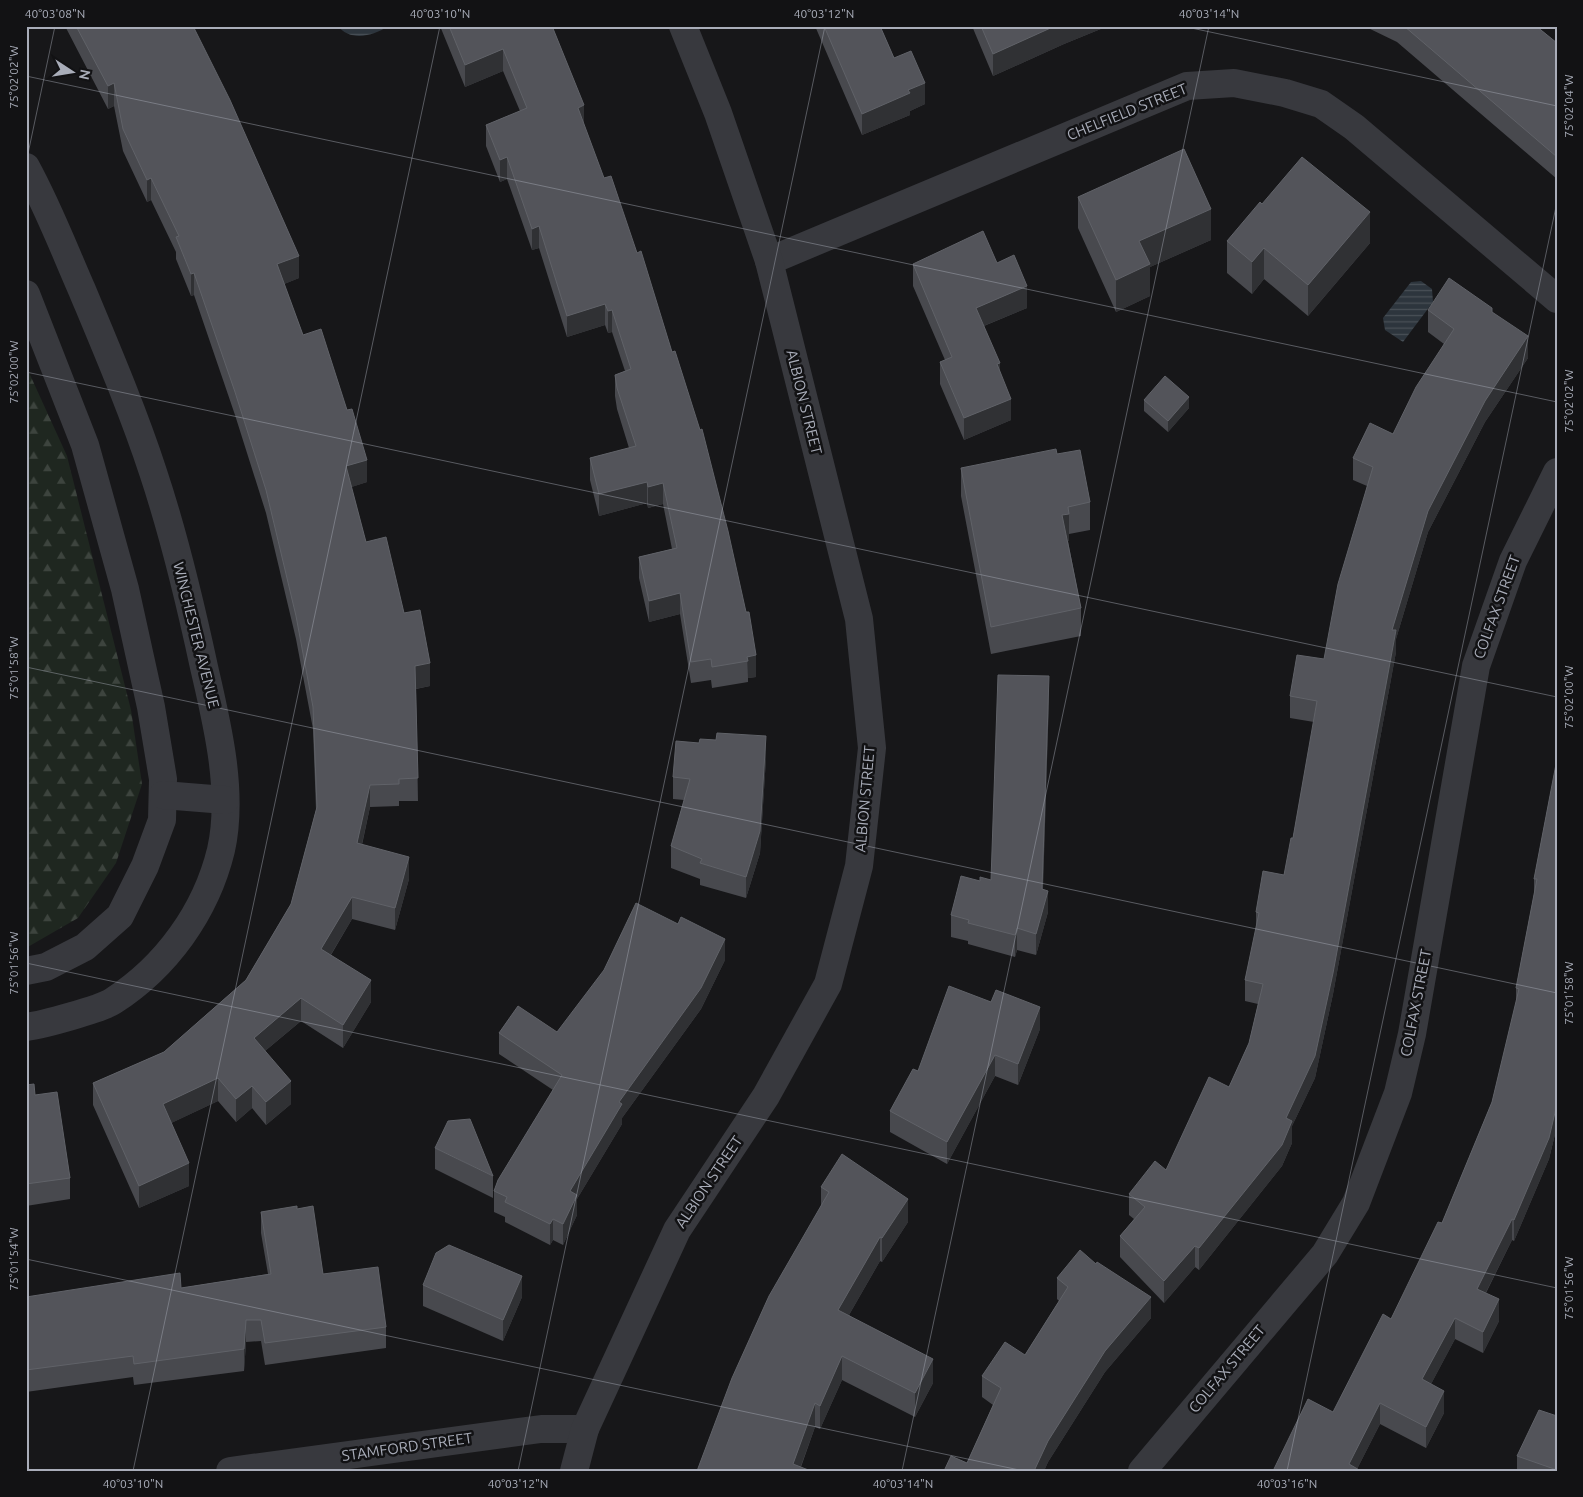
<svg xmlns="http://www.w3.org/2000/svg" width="1583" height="1497" font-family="Ubuntu,sans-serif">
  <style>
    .forest { fill: url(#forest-firs) }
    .water { fill: url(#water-rules) }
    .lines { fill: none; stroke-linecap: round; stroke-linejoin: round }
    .minor { stroke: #38393e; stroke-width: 28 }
    .wall { fill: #48494e }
    .shaded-wall { fill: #303134 }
    .building { fill: #53545a; stroke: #606268 }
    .ticks { fill: none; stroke: #a9adb9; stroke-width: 1; stroke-opacity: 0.45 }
    .labels { text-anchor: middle; stroke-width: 5; stroke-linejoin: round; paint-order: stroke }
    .street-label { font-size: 15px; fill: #a9adb9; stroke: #121214 }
    .neatline { fill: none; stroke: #a9adb9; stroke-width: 2 }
    .ticks-label { font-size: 12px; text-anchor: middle; fill: #a9adb9 }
  </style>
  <defs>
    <pattern id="forest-firs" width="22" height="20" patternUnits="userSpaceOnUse" patternTransform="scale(1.25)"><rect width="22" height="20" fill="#1f2720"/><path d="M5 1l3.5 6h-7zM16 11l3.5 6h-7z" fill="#3d443e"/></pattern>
    <pattern id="water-rules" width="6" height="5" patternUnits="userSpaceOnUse" patternTransform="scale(1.25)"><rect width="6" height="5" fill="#2d353d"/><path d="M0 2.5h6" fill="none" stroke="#495057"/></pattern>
  </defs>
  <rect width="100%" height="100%" fill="#171719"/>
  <polygon class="forest" points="26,366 67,456 131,710 142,784 116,863 78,918 26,948"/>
  <g class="water">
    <path d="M338,26h50c-14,10 -38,16 -50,0z"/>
    <polygon points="1421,281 1432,289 1433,302 1403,342 1385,330 1383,318 1411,282"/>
  </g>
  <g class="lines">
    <g class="minor">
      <path d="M26,167c22,40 38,82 56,123 25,60 51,121 71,182 21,63 37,130 51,195 13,56 30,125 17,183 -15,62 -55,117 -108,151 -12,8 -71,24 -87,26"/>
      <polyline points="769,261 1187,86 1234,83 1285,93 1321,104 1354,127 1557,299"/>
      <polyline points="26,294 85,445 125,589 151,707 163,779 162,820 145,866 120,916 85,947 46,967 26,971"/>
      <polyline points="163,795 225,800"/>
      <polyline points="230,1471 541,1429 585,1429"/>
      <polyline points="574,1471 585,1429 677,1230 766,1096 828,984 859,866 872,748 859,619 769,261 718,113 683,26"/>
      <polyline points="1142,1471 1325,1254 1356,1203 1398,1093 1412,1034 1476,666 1513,561 1557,472"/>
    </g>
  </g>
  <g class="wall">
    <polygon points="65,26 193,26 299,278 284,284 303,335 367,482 351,487 366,542 404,613 430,686 416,689 418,801 399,801 399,806 370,807 362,845 409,879 395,930 352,919 331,955 371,1002 343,1048 301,1021 265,1051 291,1104 266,1125 252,1108 236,1122 218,1101 171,1123 189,1186 139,1208 93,1105 93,1083 164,1052 246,980 291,904 316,810 313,729 296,639 266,513 235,415 194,295 191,296 176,259 176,252 151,200 147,202 123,151 114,106 108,109"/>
    <polygon points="440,26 552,26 584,126 756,677 748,678 748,682 712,688 711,680 691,683 680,614 649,622 639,578 639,557 672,549 663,504 648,508 647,503 599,516 590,480 590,458 629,448 617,409 615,396 615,375 625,371 612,332 608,333 605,325 567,337 539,248 532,250 507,179 500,182 486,146 486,125 520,111 503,71 465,87"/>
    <polygon points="815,26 880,26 894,58 925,104 910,111 910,115 862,135"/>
    <polygon points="972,26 1108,26 1064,44 993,76"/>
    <polygon points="1364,26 1536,26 1557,43 1557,179 1397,42"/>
    <polygon points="1078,197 1211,240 1150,267 1150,296 1116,312 1078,228"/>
    <polygon points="1262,204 1370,243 1308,316 1264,279 1252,294 1227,273 1227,241"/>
    <polygon points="997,263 1027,308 984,326 1000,372 1011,420 964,440 940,384 940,362 945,360 913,286 913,264"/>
    <polygon points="1428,310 1492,312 1528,358 1485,422 1428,532 1396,639 1396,652 1333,994 1315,1078 1292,1126 1292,1143 1282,1166 1199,1270 1195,1267 1164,1303 1120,1257 1120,1236 1134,1219 1129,1215 1129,1194 1166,1170 1229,1087 1249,1043 1258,1004 1245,1001 1245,980 1256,931 1256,912 1284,875 1293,838 1314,722 1290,718 1290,696 1324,659 1367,486 1353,480 1353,458 1393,434 1444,344 1428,332"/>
    <polygon points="1144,400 1189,408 1168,432 1144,411"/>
    <polygon points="1057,454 1090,502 1090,530 1069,534 1069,541 1068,541 1081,608 1081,636 991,654 961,496 961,468"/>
    <polygon points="1049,698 1043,889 1048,912 1036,955 1017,950 1015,957 968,944 968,941 951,937 951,915 980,881 991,880"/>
    <polygon points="766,758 760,853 746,898 700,885 700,879 671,868 671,846 684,800 673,799 673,777"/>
    <polygon points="1557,759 1557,1126 1549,1159 1514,1241 1512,1240 1486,1293 1499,1321 1483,1353 1455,1339 1431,1384 1444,1413 1426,1448 1380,1424 1357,1469 1273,1471 1333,1412 1391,1319 1442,1223 1492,1102 1516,1003 1516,988 1534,894 1534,879"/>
    <polygon points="725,960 701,1009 622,1118 622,1124 577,1199 577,1215 563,1245 553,1240 550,1245 505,1222 505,1217 494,1212 494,1191 553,1090 499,1054 499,1033 557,1032"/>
    <polygon points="1040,1029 1018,1085 995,1076 947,1164 890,1132 890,1111 918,1071"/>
    <polygon points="26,1085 35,1095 70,1178 70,1199 26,1206"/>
    <polygon points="435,1148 493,1176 493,1198 435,1169"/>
    <polygon points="821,1187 908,1222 882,1262 880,1261 849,1315 933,1383 915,1417 842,1380 820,1429 815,1427 801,1467 697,1471 821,1207"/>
    <polygon points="297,1209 323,1274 386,1327 386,1348 265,1365 261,1341 246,1342 244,1371 134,1385 133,1377 26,1392 26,1297 181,1288 268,1274 261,1233 261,1212"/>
    <polygon points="1057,1278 1151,1318 1105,1372 1048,1462 1044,1471 944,1471 967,1463 993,1405 982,1397 982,1376 1025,1355 1059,1301 1057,1299"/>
    <polygon points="423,1285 522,1297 503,1341 423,1306"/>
    <polygon points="1557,1416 1557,1471 1517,1471 1517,1456"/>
  </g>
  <g class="shaded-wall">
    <polygon points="1055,26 1108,26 1064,44 993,76 993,54"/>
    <polygon points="503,49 503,71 465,87 465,65"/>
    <polygon points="114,83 114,106 108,109 108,86"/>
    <polygon points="925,83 925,104 910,111 910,115 862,135 862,114 908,90"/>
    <polygon points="584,105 584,127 578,108"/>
    <polygon points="507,157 507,179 500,182 500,160"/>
    <polygon points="151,178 151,200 147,202 147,180"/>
    <polygon points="1211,209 1211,240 1150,267 1150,296 1116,312 1116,280 1139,241"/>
    <polygon points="1370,212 1370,243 1308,316 1308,285"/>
    <polygon points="539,226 539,248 532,250 532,229"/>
    <polygon points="1264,248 1264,279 1252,294 1252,262"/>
    <polygon points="299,256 299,278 277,287 277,264"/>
    <polygon points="194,273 194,295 191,296 191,274"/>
    <polygon points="1027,286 1027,308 976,329 976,308"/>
    <polygon points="605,304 605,325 567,337 567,316"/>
    <polygon points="612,310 612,332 608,333 608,311"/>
    <polygon points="1528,336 1528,358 1485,422 1428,532 1396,639 1396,652 1333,994 1315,1078 1292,1126 1292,1143 1282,1166 1199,1270 1199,1248 1286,1118 1392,630 1428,511 1485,401"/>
    <polygon points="1000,363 1000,384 997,364"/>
    <polygon points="1189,397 1189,408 1168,432 1168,421"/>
    <polygon points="1011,399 1011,420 964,440 964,418"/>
    <polygon points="367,460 367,482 346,489 346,466"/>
    <polygon points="647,482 647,503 599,516 599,494"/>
    <polygon points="663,483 663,504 648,508 648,487"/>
    <polygon points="1069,514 1069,541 1062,542 1062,515"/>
    <polygon points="680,593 680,614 649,622 649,601"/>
    <polygon points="756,655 756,677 748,678 747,657"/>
    <polygon points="430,663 430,686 415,689 415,666"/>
    <polygon points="1049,676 1049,698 1042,911 1042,889"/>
    <polygon points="766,736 766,758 760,853 746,898 746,877"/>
    <polygon points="370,785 370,807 357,866 357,843"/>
    <polygon points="409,857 409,879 395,930 395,908"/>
    <polygon points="1048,891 1048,912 1036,955 1036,934"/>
    <polygon points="352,897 352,919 321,971 321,949"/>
    <polygon points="1017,928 1017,950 1015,957 1015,935"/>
    <polygon points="725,939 725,960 701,1009 622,1118 622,1124 577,1199 577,1215 563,1245 563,1224 570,1191 619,1102"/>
    <polygon points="371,980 371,1002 343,1048 343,1025"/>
    <polygon points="301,998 301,1021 254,1060 254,1038"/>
    <polygon points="1040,1007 1040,1029 1018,1085 1018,1064"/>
    <polygon points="995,1055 995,1076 947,1164 947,1142"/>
    <polygon points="218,1078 218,1101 163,1127 163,1104"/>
    <polygon points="291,1081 291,1104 266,1125 266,1102"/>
    <polygon points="252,1086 252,1108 236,1122 236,1099"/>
    <polygon points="1557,1104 1557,1126 1549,1159 1514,1241 1514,1220"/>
    <polygon points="189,1163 189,1186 139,1208 139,1186"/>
    <polygon points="908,1199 908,1222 882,1262 882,1238"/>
    <polygon points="553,1219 553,1240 550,1245 550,1224"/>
    <polygon points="1512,1219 1512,1240 1477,1310 1477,1289"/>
    <polygon points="880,1237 880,1261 838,1334 838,1310"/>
    <polygon points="1195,1246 1195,1267 1164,1303 1164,1281"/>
    <polygon points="522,1276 522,1297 503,1341 503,1320"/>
    <polygon points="1151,1297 1151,1318 1105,1372 1048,1462 1044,1471 1034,1471 1048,1441 1105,1351"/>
    <polygon points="1499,1299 1499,1321 1483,1353 1483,1332"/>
    <polygon points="1455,1318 1455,1339 1422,1401 1422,1379"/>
    <polygon points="246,1320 246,1342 244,1371 244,1349"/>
    <polygon points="842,1356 842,1380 820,1429 820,1406"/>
    <polygon points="933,1359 933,1383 915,1417 915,1393"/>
    <polygon points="1444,1391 1444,1413 1426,1448 1426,1427"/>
    <polygon points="815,1403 815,1427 799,1471 793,1464"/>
    <polygon points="1380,1403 1380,1424 1356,1471 1349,1464"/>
  </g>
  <g class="building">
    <polygon points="76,26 193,26 230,100 299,256 277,264 303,335 321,329 347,410 352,409 367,460 346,466 366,542 386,537 404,613 420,610 430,663 415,666 418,778 399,779 399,784 370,785 357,843 409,857 395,908 352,897 321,949 371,980 343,1025 301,998 254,1038 291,1081 266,1102 252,1086 236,1099 218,1078 163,1104 189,1163 139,1186 93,1083 164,1052 246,980 291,904 317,807 313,707 296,616 266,490 235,392 194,273 191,274 176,237 179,236 151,178 147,180 123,129 114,83 108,86"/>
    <polygon points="449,26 552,26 584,105 578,108 604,178 611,176 637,253 641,251 672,352 675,351 700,430 702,429 728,531 746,612 749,612 756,655 747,657 748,661 712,667 711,659 691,662 680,593 649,601 639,557 677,548 663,483 648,487 647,482 599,494 590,458 636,446 617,388 615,375 631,369 612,310 608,311 605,304 567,316 539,226 532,229 507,157 500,160 486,125 527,108 503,49 465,65"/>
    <polygon points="824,26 880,26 894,58 911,51 925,83 908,90 910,93 862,114"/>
    <polygon points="981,26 1055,26 993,54"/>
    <polygon points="1404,26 1536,26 1557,43 1557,157"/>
    <polygon points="1184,149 1211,209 1139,241 1150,264 1116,280 1078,197"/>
    <polygon points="1302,157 1370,212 1308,285 1264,248 1252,262 1227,241 1260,202 1262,204"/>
    <polygon points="983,231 997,263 1014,255 1027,286 976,308 1000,363 997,364 1011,399 964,418 940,362 952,357 913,264"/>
    <polygon points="1449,278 1492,308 1492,312 1528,336 1485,401 1428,511 1392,630 1396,630 1333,973 1315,1056 1286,1118 1292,1121 1282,1145 1199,1248 1195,1246 1164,1281 1120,1236 1145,1207 1129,1194 1155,1161 1166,1170 1209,1077 1229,1087 1249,1043 1263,984 1245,980 1259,913 1256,912 1263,871 1284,875 1291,838 1293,838 1317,701 1290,696 1297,655 1324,659 1338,584 1373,467 1353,458 1370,423 1393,434 1416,387 1454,329 1428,310"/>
    <polygon points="1165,376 1189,397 1168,421 1144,400"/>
    <polygon points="1056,449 1057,454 1080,450 1090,502 1068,507 1069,514 1062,515 1081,608 991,627 961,468"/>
    <polygon points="998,675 1049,676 1042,889 1048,891 1036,934 1017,928 1015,935 968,923 969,920 951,915 961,876 980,881 980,877 991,880"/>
    <polygon points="717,733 766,736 760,831 746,877 700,863 702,859 671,846 690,779 673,777 676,741 699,743 700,739 716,740"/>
    <polygon points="1557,759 1557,1104 1549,1138 1514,1220 1512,1219 1477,1289 1499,1299 1483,1332 1455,1318 1422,1379 1444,1391 1426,1427 1380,1403 1349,1464 1361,1471 1273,1471 1308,1399 1333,1412 1383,1314 1391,1319 1438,1222 1442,1223 1492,1102 1519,989 1516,988 1537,879 1534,879"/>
    <polygon points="636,903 678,924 681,917 725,939 701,988 619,1102 622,1104 570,1191 577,1195 563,1224 553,1219 550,1224 505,1202 507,1197 494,1191 498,1180 562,1075 499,1033 518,1006 557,1032 604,970"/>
    <polygon points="949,986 991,1002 996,990 1040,1007 1018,1064 995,1055 947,1142 890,1111 913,1069 918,1071"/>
    <polygon points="34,1084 35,1095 57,1092 70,1178 26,1184 26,1085"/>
    <polygon points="470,1119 493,1176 435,1148 448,1121"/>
    <polygon points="842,1154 908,1199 882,1238 880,1237 838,1310 933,1359 915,1393 842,1356 820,1406 815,1403 793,1464 811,1471 697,1471 732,1378 769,1296 829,1192 821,1187"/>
    <polygon points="297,1206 297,1209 313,1206 323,1274 378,1267 386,1327 265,1343 261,1320 246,1320 244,1349 134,1364 133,1356 26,1370 26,1297 180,1273 181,1288 271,1274 261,1212"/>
    <polygon points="449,1245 522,1276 503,1320 423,1285 436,1253"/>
    <polygon points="1080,1250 1096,1264 1097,1262 1151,1297 1105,1351 1048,1441 1034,1471 944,1471 951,1456 967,1463 1001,1388 982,1376 1005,1342 1025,1355 1068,1287 1057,1278"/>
    <polygon points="1539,1410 1557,1416 1557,1470 1517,1456"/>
  </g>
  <path class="ticks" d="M1182,26l375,80M26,76l1531,326M26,163l29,-137M26,372l1531,325M26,667l1531,326M26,963l1531,325M26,1259l998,212M133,1471l307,-1445M518,1471l307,-1445M902,1471l307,-1445M1287,1471l270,-1269"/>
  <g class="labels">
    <g class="street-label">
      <text transform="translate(1127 112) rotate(-22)" y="5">CHELFIELD STREET</text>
      <text transform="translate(804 402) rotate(76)" y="5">ALBION STREET</text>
      <text transform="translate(1497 607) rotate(-70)" y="5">COLFAX STREET</text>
      <text transform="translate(196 635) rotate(76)" y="5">WINCHESTER AVENUE</text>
      <text transform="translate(865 799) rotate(-85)" y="5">ALBION STREET</text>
      <text transform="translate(1416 1003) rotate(-79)" y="5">COLFAX STREET</text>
      <text transform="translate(709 1182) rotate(-56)" y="5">ALBION STREET</text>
      <text transform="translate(1227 1369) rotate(-50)" y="5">COLFAX STREET</text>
      <text transform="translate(407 1447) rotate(-8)" y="5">STAMFORD STREET</text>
    </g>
  </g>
  <rect width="1583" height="1497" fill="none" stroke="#121214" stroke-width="55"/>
  <g transform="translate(72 72) rotate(102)" stroke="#121214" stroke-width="4" paint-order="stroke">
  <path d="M0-4L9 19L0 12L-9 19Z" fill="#a9adb9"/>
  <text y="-8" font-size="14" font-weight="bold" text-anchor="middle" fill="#a9adb9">N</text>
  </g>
  <rect x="28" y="28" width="1528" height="1442" class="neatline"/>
  <g class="ticks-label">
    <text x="55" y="18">40°03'08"N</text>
    <text x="440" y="18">40°03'10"N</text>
    <text x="824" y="18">40°03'12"N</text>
    <text x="1209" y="18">40°03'14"N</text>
    <text transform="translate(14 77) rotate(-90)" y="4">75°02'02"W</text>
    <text transform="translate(1569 106) rotate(-90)" y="4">75°02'04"W</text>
    <text transform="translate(14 372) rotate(-90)" y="4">75°02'00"W</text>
    <text transform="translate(1569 401) rotate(-90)" y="4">75°02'02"W</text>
    <text transform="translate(14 668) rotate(-90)" y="4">75°01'58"W</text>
    <text transform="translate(1569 697) rotate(-90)" y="4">75°02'00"W</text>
    <text transform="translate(14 963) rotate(-90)" y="4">75°01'56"W</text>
    <text transform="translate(1569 993) rotate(-90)" y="4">75°01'58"W</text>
    <text transform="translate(14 1259) rotate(-90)" y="4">75°01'54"W</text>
    <text transform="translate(1569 1288) rotate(-90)" y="4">75°01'56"W</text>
    <text x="133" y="1488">40°03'10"N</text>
    <text x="518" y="1488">40°03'12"N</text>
    <text x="903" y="1488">40°03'14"N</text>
    <text x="1287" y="1488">40°03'16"N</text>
  </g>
</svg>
